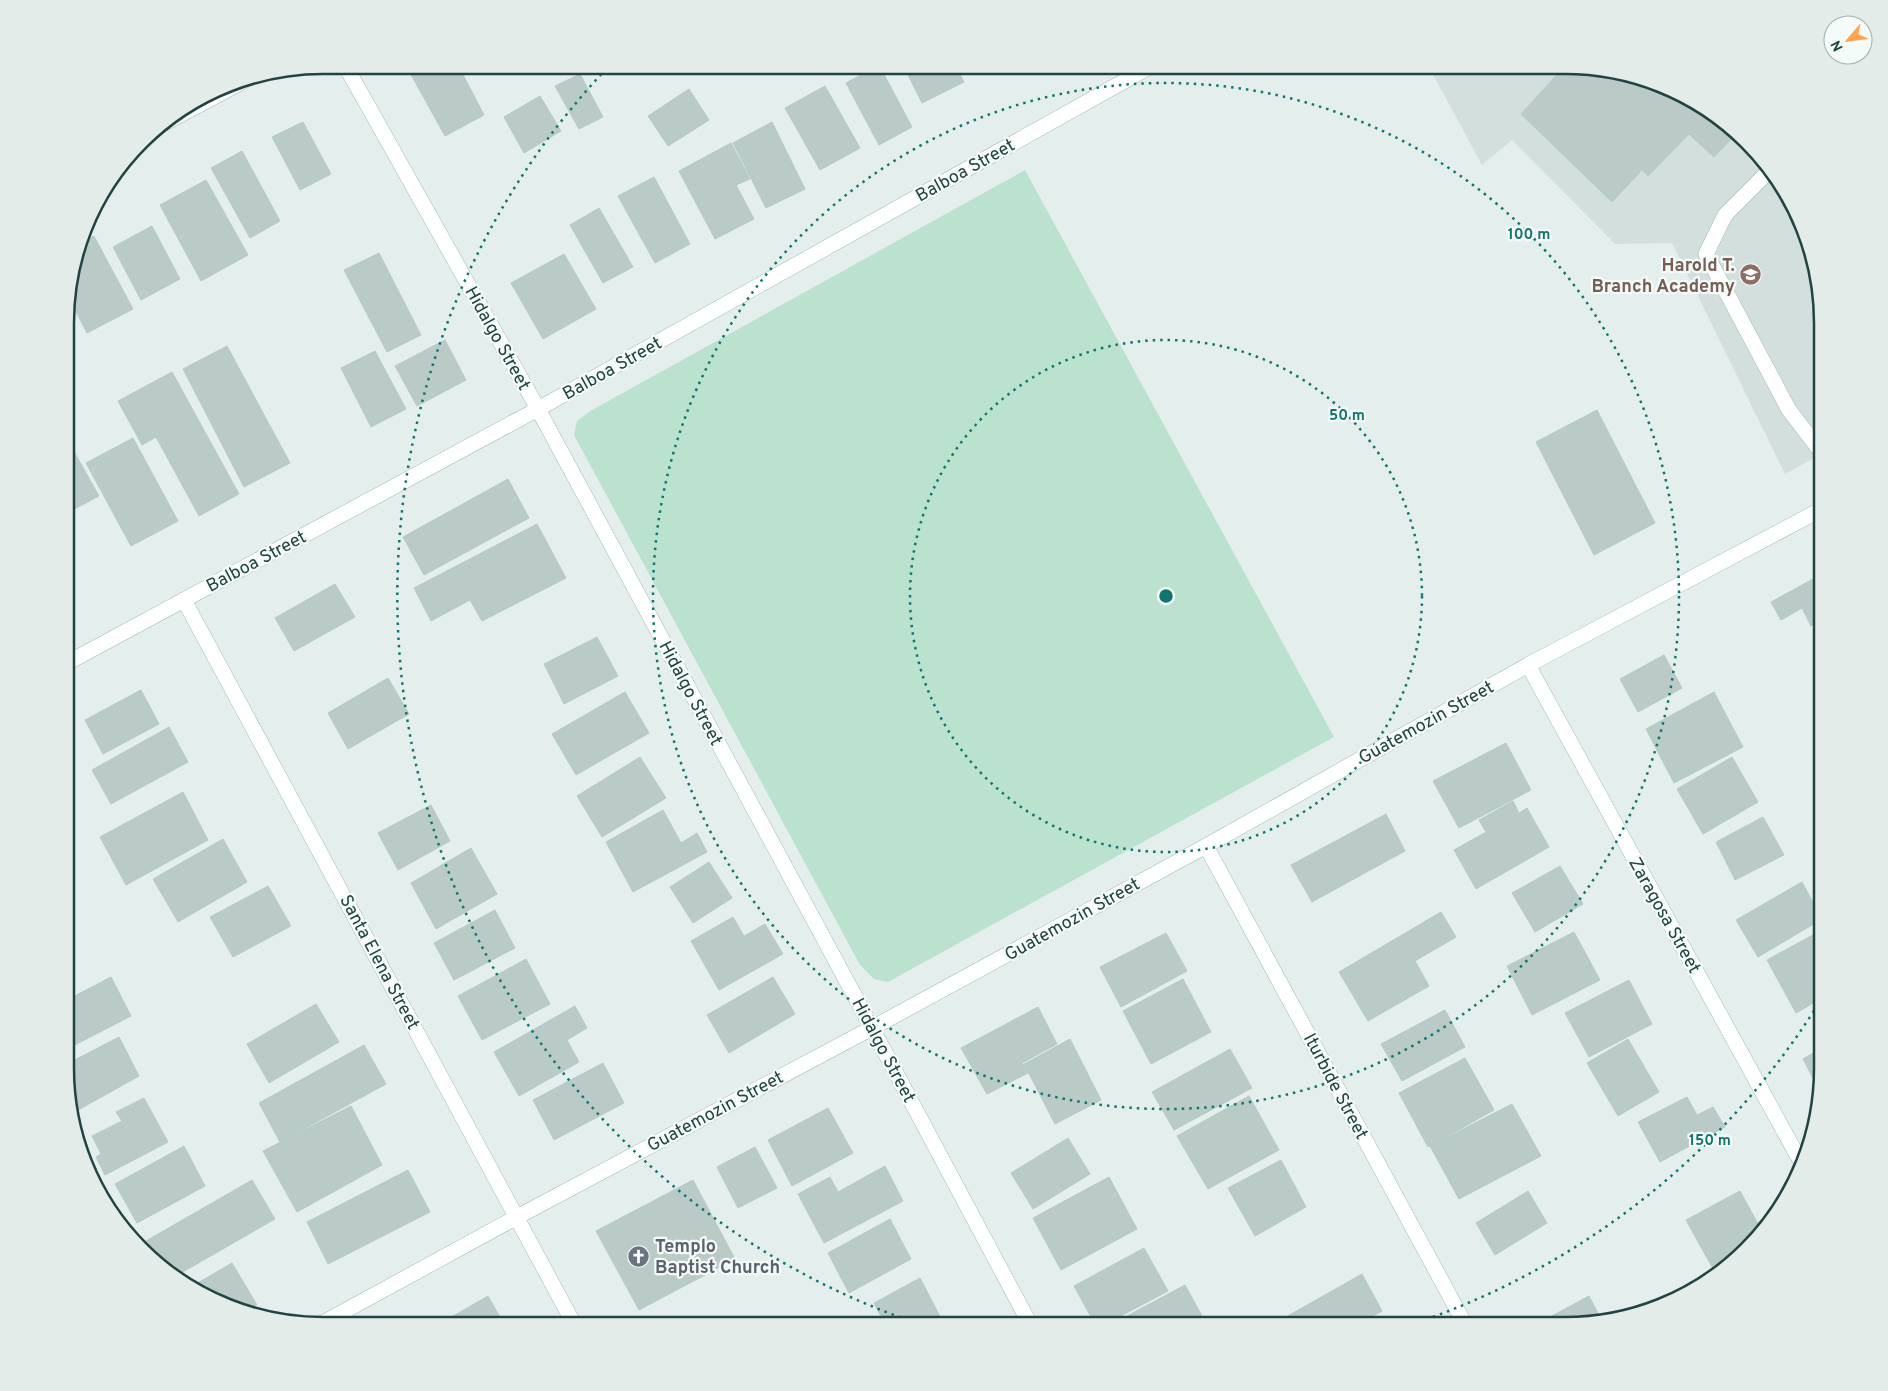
<svg xmlns="http://www.w3.org/2000/svg" width="1888" height="1391" font-family="Overpass,sans-serif">
  <style>
    .built { fill: #d2dfdd }
    .green { fill: #bbe2cf }
    .building { fill: #b9cac7; stroke: #b5cac6 }
    .lines { fill: none; stroke-linecap: round; stroke-linejoin: round }
    .service-casing { stroke: #a6b8b6; stroke-width: 16 }
    .minor-casing { stroke: #a6b8b6; stroke-width: 16 }
    .service { stroke: #fff; stroke-width: 15 }
    .minor { stroke: #fff; stroke-width: 15 }
    .ring { fill: none; stroke: #0f766e; stroke-width: 2.5; stroke-dasharray: 2.5 5 }
    .labels { text-anchor: middle; stroke-width: 4.5; stroke-linejoin: round; paint-order: stroke }
    .street-label { font-size: 18px; fill: #214342; stroke: #f5fbf9 }
    .education-label { font-size: 18px; font-weight: bold; fill: #785e54; stroke: #f5fbf9; text-anchor: end }
    .worship-label { font-size: 18px; font-weight: bold; fill: #5b616d; stroke: #f5fbf9; text-anchor: start }
    .rim { fill: none; stroke: #214342; stroke-width: 2.5 }
    .centre { fill: #0f766e; stroke: #f5fbf9; stroke-width: 2.5 }
    .ring-label { font-size: 15px; text-anchor: middle; font-weight: bold; fill: #0f766e; stroke: #f5fbf9; stroke-width: 4.5; stroke-linejoin: round; paint-order: stroke }
  </style>
  <rect width="100%" height="100%" fill="#e4efed"/>
  <polygon class="built" points="1428,65 1582,66 1664,84 1723,118 1770,166 1796,208 1822,306 1822,454 1785,474 1672,243 1615,244 1512,140 1482,165"/>
  <polygon class="green" points="1025,170 1334,737 888,982 874,979 860,965 574,435 577,421 592,410"/>
  <g class="building">
    <polygon points="420,65 458,65 484,115 445,136 409,71"/>
    <polygon points="557,65 575,65 561,73"/>
    <polygon points="879,65 912,127 879,145 846,83"/>
    <polygon points="903,65 955,65 964,82 922,103"/>
    <polygon points="1565,66 1582,66 1664,84 1722,118 1737,133 1714,157 1689,134 1648,176 1642,170 1612,202 1521,114"/>
    <polygon points="580,74 603,117 579,129 555,86"/>
    <polygon points="825,86 860,148 820,170 785,108"/>
    <polygon points="689,89 709,120 668,146 648,116"/>
    <polygon points="540,96 561,131 524,153 504,117"/>
    <polygon points="303,122 331,174 300,190 272,137"/>
    <polygon points="772,122 805,189 766,208 733,143"/>
    <polygon points="731,143 750,179 736,185 754,219 715,239 679,171"/>
    <polygon points="242,151 280,221 250,238 211,168"/>
    <polygon points="654,177 690,244 655,263 618,196"/>
    <polygon points="206,180 248,255 201,281 160,205"/>
    <polygon points="599,208 633,267 603,283 570,225"/>
    <polygon points="152,226 180,279 141,300 113,247"/>
    <polygon points="94,236 133,309 87,333 67,294 67,289 81,243"/>
    <polygon points="379,253 421,335 387,352 344,270"/>
    <polygon points="564,254 596,309 543,339 511,283"/>
    <polygon points="445,340 466,380 417,406 395,366"/>
    <polygon points="227,346 290,463 244,487 183,369"/>
    <polygon points="375,351 406,409 371,427 341,368"/>
    <polygon points="172,372 239,494 199,516 156,437 142,445 118,401"/>
    <polygon points="1597,410 1655,523 1594,555 1536,442"/>
    <polygon points="133,438 178,521 131,546 86,463"/>
    <polygon points="67,439 99,496 67,513"/>
    <polygon points="508,479 529,518 424,575 403,537"/>
    <polygon points="537,524 566,578 482,621 470,600 431,621 414,588"/>
    <polygon points="1822,574 1822,620 1811,626 1802,608 1781,620 1771,602"/>
    <polygon points="335,584 355,617 294,651 275,618"/>
    <polygon points="597,637 618,676 564,704 544,664"/>
    <polygon points="1664,655 1682,688 1638,712 1620,679"/>
    <polygon points="388,678 409,714 348,749 328,713"/>
    <polygon points="141,690 159,724 103,754 85,720"/>
    <polygon points="625,692 649,733 576,775 552,734"/>
    <polygon points="1714,692 1743,747 1674,783 1646,729"/>
    <polygon points="169,727 188,762 111,804 92,770"/>
    <polygon points="1506,743 1531,790 1459,828 1433,781"/>
    <polygon points="640,757 666,798 602,837 577,796"/>
    <polygon points="1732,757 1758,802 1703,834 1677,789"/>
    <polygon points="183,792 208,840 126,885 100,837"/>
    <polygon points="1513,801 1519,813 1527,808 1549,847 1476,889 1454,850 1486,832 1479,820"/>
    <polygon points="431,805 450,841 398,870 378,833"/>
    <polygon points="663,810 681,843 697,833 707,852 633,892 606,842"/>
    <polygon points="1386,814 1405,851 1312,902 1291,865"/>
    <polygon points="1763,817 1784,855 1735,880 1716,842"/>
    <polygon points="223,839 247,882 178,922 153,879"/>
    <polygon points="471,848 497,894 436,929 411,883"/>
    <polygon points="709,862 732,898 693,923 670,887"/>
    <polygon points="1560,866 1583,904 1535,932 1512,893"/>
    <polygon points="1802,882 1822,919 1758,957 1736,920"/>
    <polygon points="268,886 291,926 233,957 210,917"/>
    <polygon points="495,910 515,948 454,980 434,943"/>
    <polygon points="1441,912 1456,937 1415,961 1429,986 1368,1021 1339,972"/>
    <polygon points="733,917 744,936 765,924 783,954 719,990 691,941"/>
    <polygon points="1822,930 1822,998 1796,1013 1767,960"/>
    <polygon points="1574,932 1600,980 1532,1015 1507,966"/>
    <polygon points="1166,933 1187,971 1121,1007 1100,967"/>
    <polygon points="526,959 550,1004 482,1040 458,996"/>
    <polygon points="111,977 131,1016 67,1049 67,1000"/>
    <polygon points="773,977 795,1014 729,1053 707,1015"/>
    <polygon points="1183,979 1211,1032 1151,1064 1123,1011"/>
    <polygon points="1629,980 1652,1024 1589,1057 1565,1013"/>
    <polygon points="316,1004 339,1042 269,1083 247,1044"/>
    <polygon points="575,1006 587,1028 567,1040 579,1062 519,1096 494,1052"/>
    <polygon points="1038,1007 1057,1044 1022,1063 1028,1073 987,1094 961,1048"/>
    <polygon points="1445,1010 1465,1047 1402,1081 1381,1044"/>
    <polygon points="119,1037 139,1076 71,1114 67,1102 67,1064"/>
    <polygon points="1070,1039 1101,1100 1055,1124 1024,1064"/>
    <polygon points="1628,1039 1659,1092 1618,1116 1587,1063"/>
    <polygon points="364,1045 386,1084 280,1142 259,1103"/>
    <polygon points="1822,1048 1822,1075 1814,1080 1803,1059"/>
    <polygon points="1230,1049 1252,1088 1174,1130 1152,1092"/>
    <polygon points="1465,1058 1494,1110 1428,1147 1399,1093"/>
    <polygon points="603,1063 624,1103 554,1140 533,1100"/>
    <polygon points="1249,1096 1279,1150 1208,1189 1177,1136"/>
    <polygon points="1687,1097 1697,1115 1713,1107 1725,1127 1660,1162 1638,1122"/>
    <polygon points="144,1098 168,1142 105,1175 96,1157 101,1154 92,1136 122,1121 116,1112"/>
    <polygon points="1512,1104 1541,1156 1459,1199 1430,1146"/>
    <polygon points="351,1106 382,1165 297,1212 263,1151"/>
    <polygon points="828,1108 853,1153 792,1186 768,1140"/>
    <polygon points="1068,1138 1090,1174 1033,1209 1011,1173"/>
    <polygon points="184,1146 205,1186 137,1223 115,1184"/>
    <polygon points="755,1147 777,1188 738,1208 717,1167"/>
    <polygon points="1281,1160 1306,1207 1255,1236 1228,1188"/>
    <polygon points="885,1166 903,1201 824,1243 798,1194 830,1177 838,1192"/>
    <polygon points="408,1170 430,1212 328,1264 307,1222"/>
    <polygon points="1109,1177 1137,1229 1061,1270 1033,1218"/>
    <polygon points="252,1180 275,1219 174,1277 166,1273 146,1241"/>
    <polygon points="693,1180 735,1259 639,1310 596,1231"/>
    <polygon points="1528,1191 1547,1223 1495,1255 1476,1223"/>
    <polygon points="1740,1191 1763,1233 1717,1276 1686,1220"/>
    <polygon points="890,1219 911,1259 849,1293 828,1253"/>
    <polygon points="1144,1248 1168,1291 1102,1326 1096,1326 1074,1286"/>
    <polygon points="232,1263 257,1305 245,1311 224,1307 191,1287"/>
    <polygon points="1362,1274 1382,1311 1354,1326 1270,1326"/>
    <polygon points="920,1278 945,1326 886,1326 874,1303"/>
    <polygon points="1185,1285 1207,1325 1117,1326 1116,1322"/>
    <polygon points="488,1296 505,1326 436,1326"/>
    <polygon points="1589,1296 1602,1321 1566,1326 1540,1326 1539,1323"/>
  </g>
  <g class="lines">
    <defs>
      <polyline id="service" points="1771,169 1725,215 1706,254 1789,410 1822,453"/>
      <g id="minor">
        <polyline points="345,65 538,409 872,1028 1031,1326"/>
        <polyline points="152,130 244,81"/>
        <polyline points="184,600 575,1326"/>
        <polyline points="67,663 538,409 1153,65"/>
        <polyline points="1528,665 1802,1164"/>
        <polyline points="1206,846 1466,1326"/>
        <polyline points="319,1325 517,1217 872,1028 1206,846 1528,665 1822,509"/>
      </g>
    </defs>
    <use href="#service" class="service-casing"/>
    <use href="#minor" class="minor-casing"/>
    <use href="#service" class="service"/>
    <use href="#minor" class="minor"/>
  </g>
  <g class="ring">
    <circle cx="1166" cy="596" r="256"/>
    <circle cx="1166" cy="596" r="513"/>
    <path d="M1822 998A769 769 0 0 1 1410 1325M922 1325A769 769 0 0 1 608 67"/>
  </g>
  <defs>
    <symbol id="school-disc" viewBox="-11 -11 22 22"><circle r="9.5" fill="#8d6e63" stroke="#f5fbf9"/><path d="M0-5L7-2L0 1L-7-2ZM-4 1L0 2.5L4 1V4Q0 6-4 4Z" fill="#fff"/></symbol>
    <symbol id="church-disc" viewBox="-11 -11 22 22"><circle r="9.5" fill="#6b7280" stroke="#f5fbf9"/><path d="M-1.2-6h2.4v3.5h3.3v2.4h-3.3V6h-2.4V-.1h-3.3v-2.4h3.3Z" fill="#fff"/></symbol>
  </defs>
  <g fill-rule="evenodd">
    <use href="#school-disc" x="1738" y="262" width="25" height="25"/>
    <use href="#church-disc" x="626" y="1244" width="25" height="25"/>
  </g>
  <g class="labels">
    <g class="street-label">
      <text transform="translate(965 170) rotate(-29)" y="6">Balboa Street</text>
      <text transform="translate(498 338) rotate(61)" y="6">Hidalgo Street</text>
      <text transform="translate(612 368) rotate(-29)" y="6">Balboa Street</text>
      <text transform="translate(256 561) rotate(-28)" y="6">Balboa Street</text>
      <text transform="translate(691 693) rotate(62)" y="6">Hidalgo Street</text>
      <text transform="translate(1426 722) rotate(-29)" y="6">Guatemozin Street</text>
      <text transform="translate(1665 915) rotate(61)" y="6">Zaragosa Street</text>
      <text transform="translate(1072 919) rotate(-29)" y="6">Guatemozin Street</text>
      <text transform="translate(380 962) rotate(62)" y="6">Santa Elena Street</text>
      <text transform="translate(884 1050) rotate(62)" y="6">Hidalgo Street</text>
      <text transform="translate(1336 1086) rotate(62)" y="6">Iturbide Street</text>
      <text transform="translate(715 1111) rotate(-28)" y="6">Guatemozin Street</text>
    </g>
    <g class="education-label">
      <text x="1735" y="271">Harold T.<tspan x="1735" dy="21">Branch Academy</tspan></text>
    </g>
    <g class="worship-label">
      <text x="655" y="1252">Templo<tspan x="655" dy="21">Baptist Church</tspan></text>
    </g>
  </g>
  <path d="M0 0H1888V1391H0ZM323 74H1565A249 249 0 0 1 1814 323V1068A249 249 0 0 1 1565 1317H323A249 249 0 0 1 74 1068V323A249 249 0 0 1 323 74Z" fill="#e4ecea" fill-rule="evenodd"/>
  <path class="rim" d="M323 74H1565A249 249 0 0 1 1814 323V1068A249 249 0 0 1 1565 1317H323A249 249 0 0 1 74 1068V323A249 249 0 0 1 323 74Z"/>
  <circle cx="1166" cy="596" r="8" class="centre"/>
  <g class="ring-label">
    <text x="1529" y="239">100 m</text>
    <text x="1347" y="420">50 m</text>
    <text x="1710" y="1145">150 m</text>
  </g>
  <g transform="translate(1848 40) rotate(242)"><circle r="24" fill="#f5fbf9" stroke="#a0b1b0"/>
  <path d="M0-4L9 19L0 12L-9 19Z" fill="#ffa552"/>
  <text y="-8" font-size="14" font-weight="bold" text-anchor="middle" fill="#214342">N</text>
  </g>
</svg>
